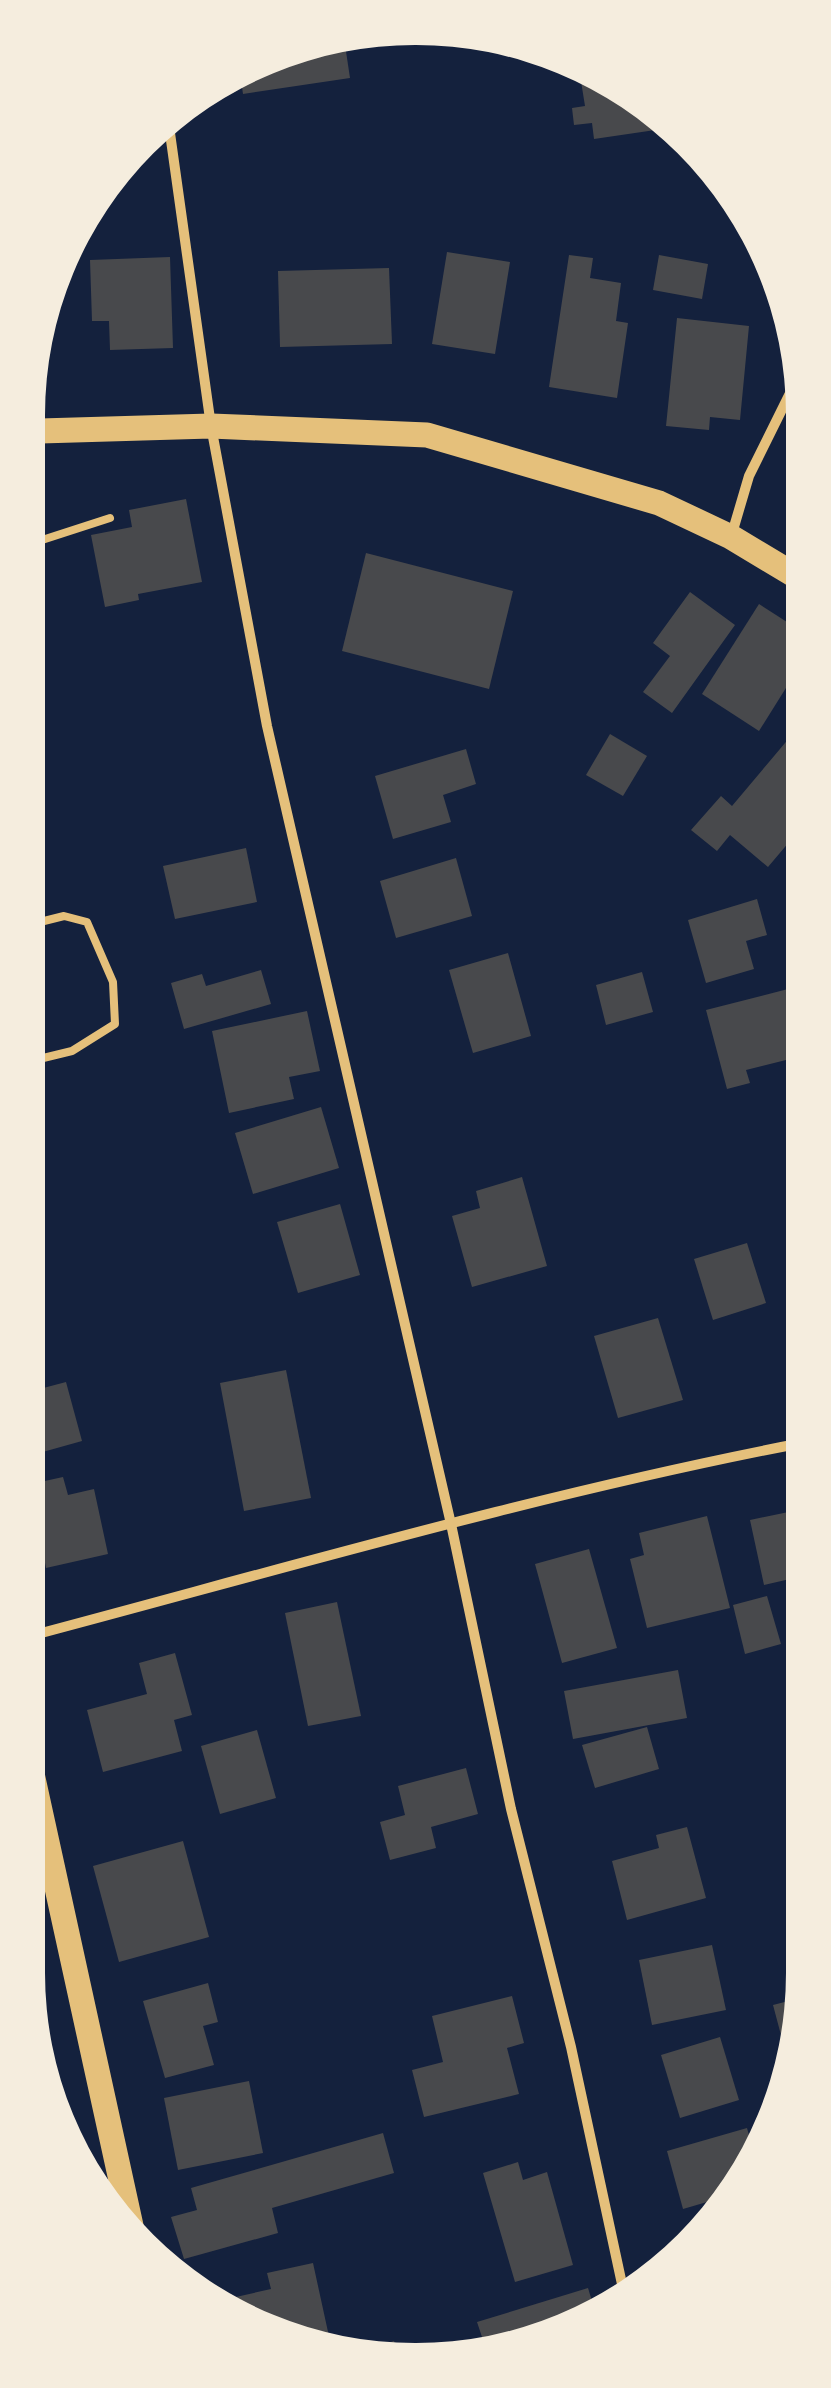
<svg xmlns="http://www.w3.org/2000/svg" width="831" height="2388" font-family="'Fira Sans Condensed',sans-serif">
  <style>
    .building { fill: #48494c }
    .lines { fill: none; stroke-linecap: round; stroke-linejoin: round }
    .service { stroke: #e5c07b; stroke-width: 8 }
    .minor { stroke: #e5c07b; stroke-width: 10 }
    .primary { stroke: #e5c07b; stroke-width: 25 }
  </style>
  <rect width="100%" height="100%" fill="#14213d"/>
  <g class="building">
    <polygon points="344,38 350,78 243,94 240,73"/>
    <polygon points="593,73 610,80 669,128 594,139 592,123 574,125 572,108 585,106 580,75"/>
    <polygon points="447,252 510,262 495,354 432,344"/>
    <polygon points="569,255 593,258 590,278 621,283 616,321 628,323 617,398 549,387"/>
    <polygon points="659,255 708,264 702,299 653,290"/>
    <polygon points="170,257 173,348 110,350 109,321 92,321 90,260"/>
    <polygon points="389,268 392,344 280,347 278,271"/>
    <polygon points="677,318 749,326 740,420 710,417 709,430 666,426"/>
    <polygon points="186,499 202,582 138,594 139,600 105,607 91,535 132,527 129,510"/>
    <polygon points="366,553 513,591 489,689 342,651"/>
    <polygon points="690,592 735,625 672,713 643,692 670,656 653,643"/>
    <polygon points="759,604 801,631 801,664 759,731 702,694"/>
    <polygon points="801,724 801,828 768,867 730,835 717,851 691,830 721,796 732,806"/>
    <polygon points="610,734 647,756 623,796 586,775"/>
    <polygon points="466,749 476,784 443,795 451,822 393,839 375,776"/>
    <polygon points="246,848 257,902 175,919 163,866"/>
    <polygon points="456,858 472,916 396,938 380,881"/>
    <polygon points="757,899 767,935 746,941 754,969 706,983 688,920"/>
    <polygon points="508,953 531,1036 473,1053 449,970"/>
    <polygon points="261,970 271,1004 184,1029 171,983 202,974 206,986"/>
    <polygon points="642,972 653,1012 606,1025 596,985"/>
    <polygon points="788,989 802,1039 802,1056 746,1070 750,1083 727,1089 706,1010"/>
    <polygon points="307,1011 320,1071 289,1077 294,1099 229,1113 212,1031"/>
    <polygon points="321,1107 339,1168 253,1194 235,1133"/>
    <polygon points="522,1177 547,1266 472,1287 452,1216 480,1208 476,1191"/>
    <polygon points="340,1204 360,1275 298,1293 277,1222"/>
    <polygon points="747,1243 766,1303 713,1320 694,1259"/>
    <polygon points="658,1318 683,1400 618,1418 594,1336"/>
    <polygon points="286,1370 311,1498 244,1511 220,1383"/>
    <polygon points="66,1382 82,1441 32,1455 32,1391"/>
    <polygon points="63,1477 68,1495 94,1489 108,1554 46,1568 37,1522 31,1524 31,1484"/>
    <polygon points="803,1509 803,1576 764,1585 750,1520"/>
    <polygon points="707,1516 730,1608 647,1628 630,1559 644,1555 639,1533"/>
    <polygon points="589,1549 617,1648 562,1663 535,1564"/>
    <polygon points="767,1596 781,1644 745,1654 733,1605"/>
    <polygon points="337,1602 361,1716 308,1726 285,1613"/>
    <polygon points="175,1653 192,1715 174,1720 182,1751 103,1772 87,1710 147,1694 139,1663"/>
    <polygon points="678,1670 687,1718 573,1739 564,1691"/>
    <polygon points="647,1727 659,1769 595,1788 582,1745"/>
    <polygon points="257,1730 276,1798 220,1814 201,1746"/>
    <polygon points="466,1768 478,1814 431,1827 436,1848 390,1860 380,1822 405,1815 398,1786"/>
    <polygon points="687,1827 706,1898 627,1920 612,1861 659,1848 656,1835"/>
    <polygon points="183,1841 209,1937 119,1962 93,1866"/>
    <polygon points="712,1945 726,2010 652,2025 639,1960"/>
    <polygon points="208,1983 218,2022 203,2026 214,2065 165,2078 143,2001"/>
    <polygon points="512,1996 524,2043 507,2048 519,2094 424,2117 412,2070 443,2062 432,2016"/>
    <polygon points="800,1998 792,2064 789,2065 773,2005"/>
    <polygon points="720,2037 739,2100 680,2118 661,2055"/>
    <polygon points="249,2081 263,2153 178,2170 164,2098"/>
    <polygon points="747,2128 754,2153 738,2189 731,2195 683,2209 667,2151"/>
    <polygon points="383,2133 394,2173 272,2208 278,2233 184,2259 171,2217 197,2210 191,2188"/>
    <polygon points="518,2162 523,2180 547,2172 573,2265 515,2282 483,2173"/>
    <polygon points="313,2263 330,2341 319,2343 243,2320 218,2301 271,2289 267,2273"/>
    <polygon points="588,2288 595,2311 515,2347 486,2349 477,2322"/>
    <polygon points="394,2341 399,2355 365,2357 354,2354"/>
  </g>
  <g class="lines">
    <g class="service">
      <polyline points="39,541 110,518"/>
      <polyline points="35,1060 72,1051 115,1024 113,982 87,922 64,916 36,923"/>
    </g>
    <g class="minor">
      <polyline points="169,126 211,426 267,726 451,1524 511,1809 571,2047 625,2298"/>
      <polyline points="731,537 749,476 800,373"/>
      <path d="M30,1636c256,-68 512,-143 772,-193"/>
    </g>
    <g class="primary">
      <polyline points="40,431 211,426 427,435 659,503 731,537 801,579"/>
      <polyline points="29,1760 133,2235"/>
    </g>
  </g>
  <path d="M0 0H831V2388H0ZM415 45H416A370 370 0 0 1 786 415V1973A370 370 0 0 1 416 2343H415A370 370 0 0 1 45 1973V415A370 370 0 0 1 415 45Z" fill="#f5edde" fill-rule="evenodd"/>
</svg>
